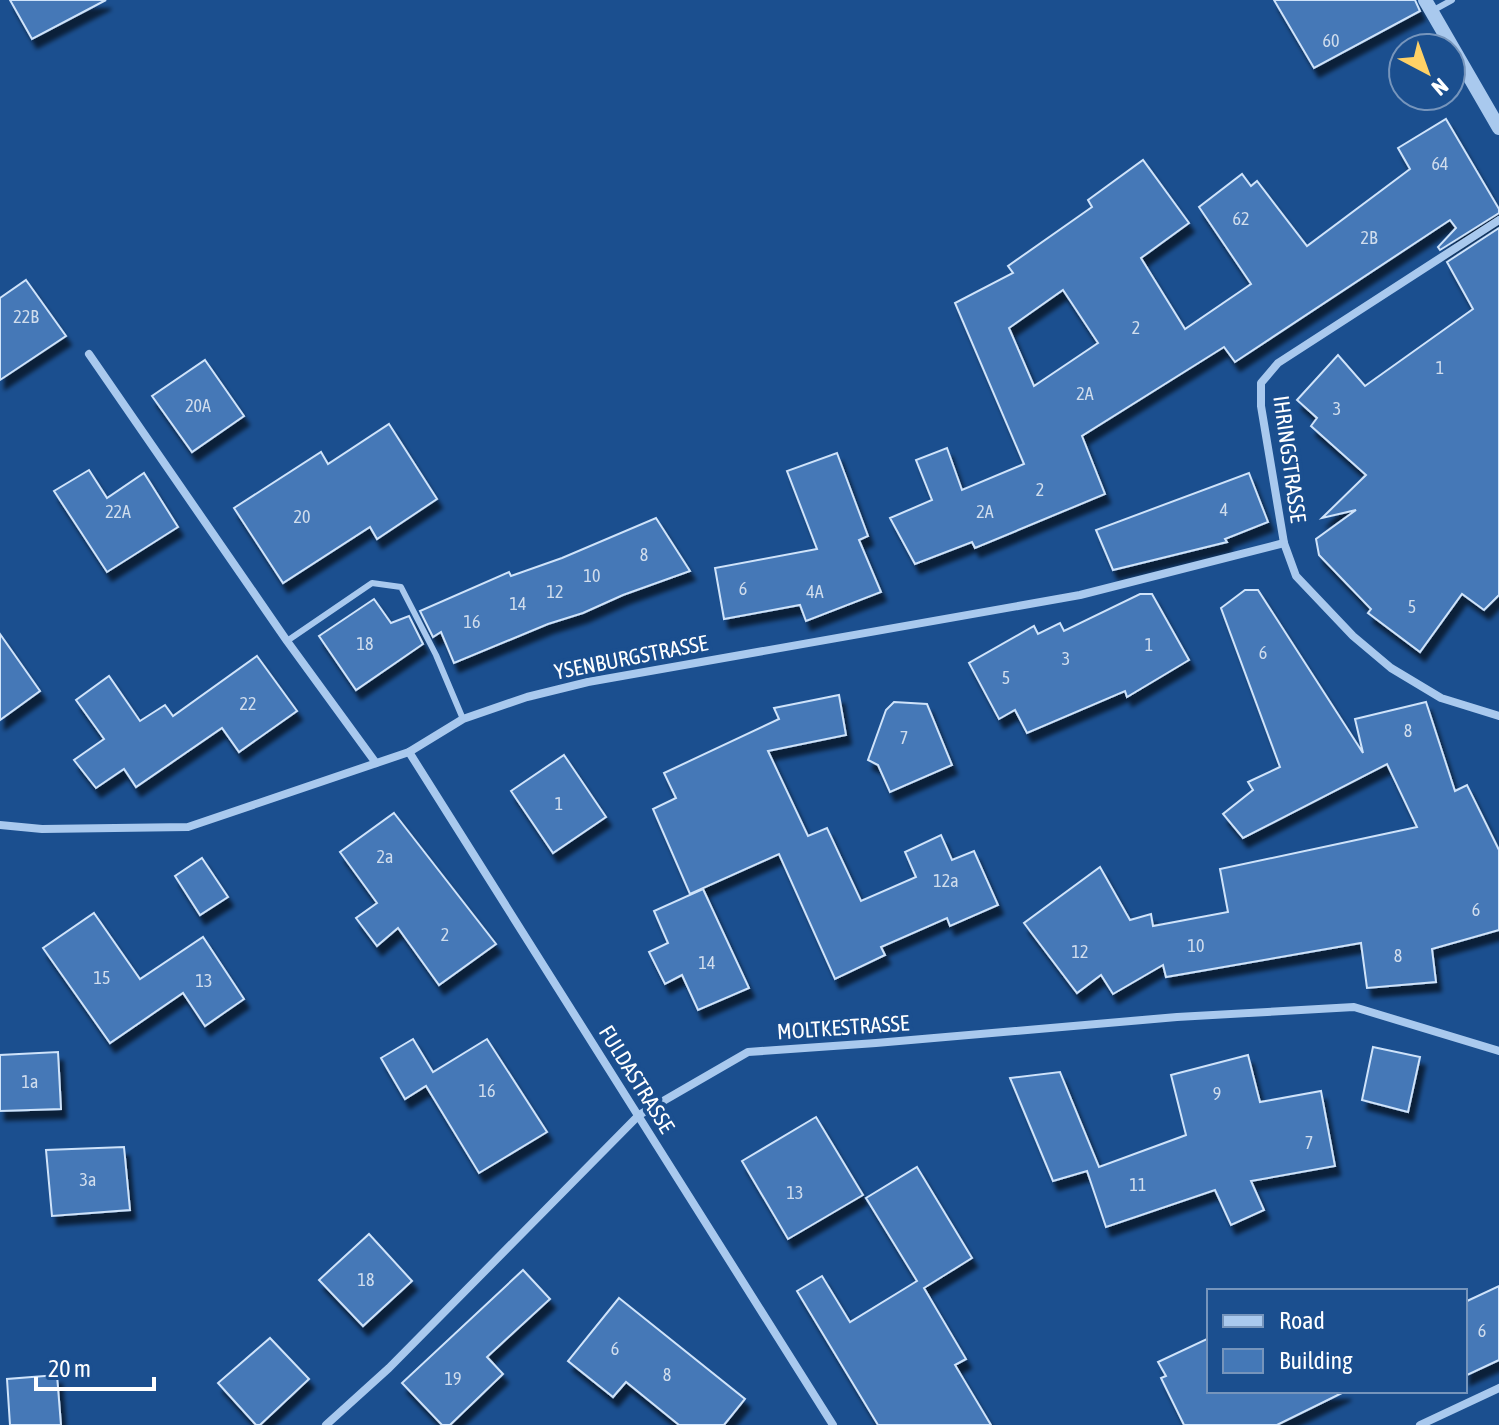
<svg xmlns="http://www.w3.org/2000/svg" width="1499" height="1425" font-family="'Asap Condensed',sans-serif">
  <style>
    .building { fill: #4478b7; stroke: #cfe3fa; stroke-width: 2; fill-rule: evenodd; filter: url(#shadow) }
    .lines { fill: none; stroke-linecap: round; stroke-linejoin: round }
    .service { stroke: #a9c9ee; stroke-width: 6 }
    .minor { stroke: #a9c9ee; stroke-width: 8 }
    .tertiary { stroke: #a9c9ee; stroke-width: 14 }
    .labels { text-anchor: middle; stroke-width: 8; stroke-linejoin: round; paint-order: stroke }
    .number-label { font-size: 18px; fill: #d0dded }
    .street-label { font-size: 22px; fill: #fff; stroke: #1b4f8f }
  </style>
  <defs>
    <filter id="shadow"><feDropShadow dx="5" dy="9" stdDeviation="2" flood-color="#0009"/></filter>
  </defs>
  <rect width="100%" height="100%" fill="#1b4f8f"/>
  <g class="building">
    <polygon points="10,0 106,0 32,39"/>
    <polygon points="1274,0 1415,0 1420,11 1314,68"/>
    <path d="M1446,119l53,90v4l-59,37 -2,-3 18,-19 -6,-8 -215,142 -11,-15 -142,89 23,58 -130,54 -3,-6 -57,22 -25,-46 42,-18 -16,-40 31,-12 15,42 62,-26 -69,-161 58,-30 -5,-7 84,-59 -4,-7 55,-40 46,63 -48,35 44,71 66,-45 -52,-77 43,-33 9,12 6,-5 50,65 103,-77 -12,-21zM1063,290l35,53 -64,43 -25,-58z"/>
    <polygon points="1499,228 1499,595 1484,610 1462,594 1420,652 1368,613 1371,609 1319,555 1316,539 1356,510 1322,518 1366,475 1311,426 1317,418 1297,400 1338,355 1365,386 1473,309 1447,262"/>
    <polygon points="26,280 66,336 0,380 0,298"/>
    <polygon points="205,360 244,416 192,452 152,396"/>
    <polygon points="389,424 437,499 377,539 370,527 283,583 234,508 321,452 328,464"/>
    <polygon points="837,453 868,536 859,540 881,592 806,621 800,605 724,619 715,568 817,549 787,471"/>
    <polygon points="89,470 107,498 144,473 178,527 107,572 54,491"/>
    <polygon points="1249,473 1268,522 1225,539 1227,542 1113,570 1096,530"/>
    <polygon points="656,518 690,571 623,595 583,613 548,624 454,663 441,632 433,637 420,611 509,572 511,576 562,558"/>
    <polygon points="1245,590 1258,590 1363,753 1355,719 1426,702 1455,791 1467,785 1499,850 1499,930 1432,949 1436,982 1367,988 1361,943 1166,977 1163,965 1113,994 1101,975 1077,993 1024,923 1100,867 1130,920 1151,914 1153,926 1228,912 1220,869 1417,827 1387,764 1243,838 1223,814 1253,790 1248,782 1280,767 1221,608"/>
    <polygon points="1140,594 1152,594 1189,660 1127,697 1125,691 1027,733 1015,710 999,719 969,663 1034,626 1038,634 1060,623 1064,631"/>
    <polygon points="374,599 391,623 409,616 423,644 356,690 319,636"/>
    <polygon points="0,634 40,691 0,720"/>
    <polygon points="257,656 297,711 239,752 222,728 136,787 124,769 96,788 74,760 104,739 76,700 109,676 140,721 165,705 173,716"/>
    <polygon points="839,695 846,735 768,751 808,836 827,828 861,901 916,877 905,852 941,835 952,860 974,851 998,905 950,926 947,918 881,947 885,955 835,979 779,854 690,894 653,809 676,798 664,773 779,719 774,708"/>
    <polygon points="894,702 927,704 952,765 890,792 878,765 868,760 886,710"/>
    <polygon points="564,755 606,817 553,853 511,791"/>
    <polygon points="394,813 496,944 439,985 398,928 377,946 356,918 377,903 340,852"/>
    <polygon points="202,858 228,897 200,915 175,876"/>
    <polygon points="703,889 749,988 698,1010 682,975 665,984 649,952 668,943 654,911"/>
    <polygon points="94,913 140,979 203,937 244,999 205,1026 183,993 110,1043 43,948"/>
    <polygon points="413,1039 433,1072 487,1039 547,1132 479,1173 426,1086 405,1099 381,1058"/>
    <polygon points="1373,1047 1420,1057 1408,1112 1362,1100"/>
    <polygon points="58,1052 61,1109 0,1111 0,1055"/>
    <polygon points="1248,1055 1260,1102 1321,1091 1335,1166 1251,1181 1264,1210 1231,1225 1215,1190 1106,1227 1087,1171 1053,1181 1010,1078 1060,1072 1099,1167 1186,1135 1171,1075"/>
    <polygon points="816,1117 863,1195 788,1239 742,1161"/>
    <polygon points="124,1147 130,1210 52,1216 46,1150"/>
    <polygon points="917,1167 972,1258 924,1288 966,1359 955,1365 991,1425 878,1425 797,1291 822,1276 850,1322 917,1281 866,1198"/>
    <polygon points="369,1234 412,1281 363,1326 319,1280"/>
    <polygon points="523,1270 550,1299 487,1357 503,1374 450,1425 442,1425 402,1383"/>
    <polygon points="1499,1286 1499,1360 1465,1376 1465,1302"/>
    <polygon points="619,1298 745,1399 724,1425 679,1425 626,1382 613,1397 568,1361"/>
    <polygon points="270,1338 309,1379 260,1425 256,1425 218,1383"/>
    <polygon points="1209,1338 1209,1391 1346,1391 1277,1425 1184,1425 1161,1378 1166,1376 1158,1362"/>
    <polygon points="57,1375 61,1425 10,1425 7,1379"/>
  </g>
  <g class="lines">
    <g class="service">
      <polyline points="1432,11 1452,0"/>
      <polyline points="287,641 372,583 401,587 436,655 463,719"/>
    </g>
    <g class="minor">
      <polyline points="1499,220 1278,363 1261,383 1261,406 1284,543 1296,576 1353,636 1391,668 1441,698 1499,716"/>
      <polyline points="89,354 287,641 376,763"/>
      <polyline points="409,752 833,1425"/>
      <polyline points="0,825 42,829 188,827 409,752 463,719 527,697 588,682 1080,595 1284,543"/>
      <polyline points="326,1425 389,1368 639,1115 748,1052 876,1043 1177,1017 1354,1007 1499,1051"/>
      <polyline points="1420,1425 1499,1388"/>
    </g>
    <polyline class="tertiary" points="1425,0 1499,128"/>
  </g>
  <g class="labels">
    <g class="number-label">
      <text x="1331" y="47">60</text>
      <text x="1440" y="170">64</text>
      <text x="1241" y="225">62</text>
      <text x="1369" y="244">2B</text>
      <text x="26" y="323">22B</text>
      <text x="1136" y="334">2</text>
      <text x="1440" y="374">1</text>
      <text x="1085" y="400">2A</text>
      <text x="198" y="412">20A</text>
      <text x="1337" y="415">3</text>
      <text x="1040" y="496">2</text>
      <text x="1224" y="516">4</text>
      <text x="118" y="518">22A</text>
      <text x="985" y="518">2A</text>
      <text x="302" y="523">20</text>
      <text x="644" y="561">8</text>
      <text x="592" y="582">10</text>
      <text x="743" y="595">6</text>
      <text x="555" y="598">12</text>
      <text x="815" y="598">4A</text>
      <text x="518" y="610">14</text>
      <text x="1412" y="613">5</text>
      <text x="472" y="628">16</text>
      <text x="365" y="650">18</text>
      <text x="1149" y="651">1</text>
      <text x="1263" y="659">6</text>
      <text x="1066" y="665">3</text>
      <text x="1006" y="684">5</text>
      <text x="248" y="710">22</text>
      <text x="1408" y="737">8</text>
      <text x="904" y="744">7</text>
      <text x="559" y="810">1</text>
      <text x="385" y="863">2a</text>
      <text x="946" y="887">12a</text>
      <text x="1476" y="916">6</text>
      <text x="445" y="941">2</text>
      <text x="1196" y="952">10</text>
      <text x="1080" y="958">12</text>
      <text x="1398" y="962">8</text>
      <text x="707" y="969">14</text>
      <text x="102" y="984">15</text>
      <text x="204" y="987">13</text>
      <text x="30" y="1088">1a</text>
      <text x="487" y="1097">16</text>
      <text x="1217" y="1100">9</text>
      <text x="1309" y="1149">7</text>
      <text x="88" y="1186">3a</text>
      <text x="1138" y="1191">11</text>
      <text x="795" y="1199">13</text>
      <text x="366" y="1286">18</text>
      <text x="1482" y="1337">6</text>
      <text x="615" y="1355">6</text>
      <text x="667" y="1381">8</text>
      <text x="453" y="1385">19</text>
    </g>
    <g class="street-label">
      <text transform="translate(1290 459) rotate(82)" y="8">IHRINGSTRASSE</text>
      <text transform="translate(631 657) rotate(-11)" y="8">YSENBURGSTRASSE</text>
      <text transform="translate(843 1027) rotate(-4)" y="8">MOLTKESTRASSE</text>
      <text transform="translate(637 1079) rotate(58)" y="8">FULDASTRASSE</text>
    </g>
  </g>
  <rect x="1207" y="1289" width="260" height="104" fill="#1b4f8f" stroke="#7695bc" stroke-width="2"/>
  <rect x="1223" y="1315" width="40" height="12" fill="#a9c9ee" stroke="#7695bc" stroke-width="2"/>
  <text x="1279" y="1329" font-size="24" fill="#ffffff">Road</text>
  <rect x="1223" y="1349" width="40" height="24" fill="#4478b7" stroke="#7695bc" stroke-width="2"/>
  <text x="1279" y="1369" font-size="24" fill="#ffffff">Building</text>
  <g transform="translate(1427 72) rotate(139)"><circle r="38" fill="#1b4f8f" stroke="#7695bc" stroke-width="2"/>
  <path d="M0-6L14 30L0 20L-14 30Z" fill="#ffd166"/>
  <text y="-12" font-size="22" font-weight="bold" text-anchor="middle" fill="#ffffff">N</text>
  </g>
  <path d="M36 1377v12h118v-12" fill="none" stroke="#ffffff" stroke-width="4"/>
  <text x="48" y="1377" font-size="24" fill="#ffffff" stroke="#1b4f8f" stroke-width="6" paint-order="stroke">20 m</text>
</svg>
